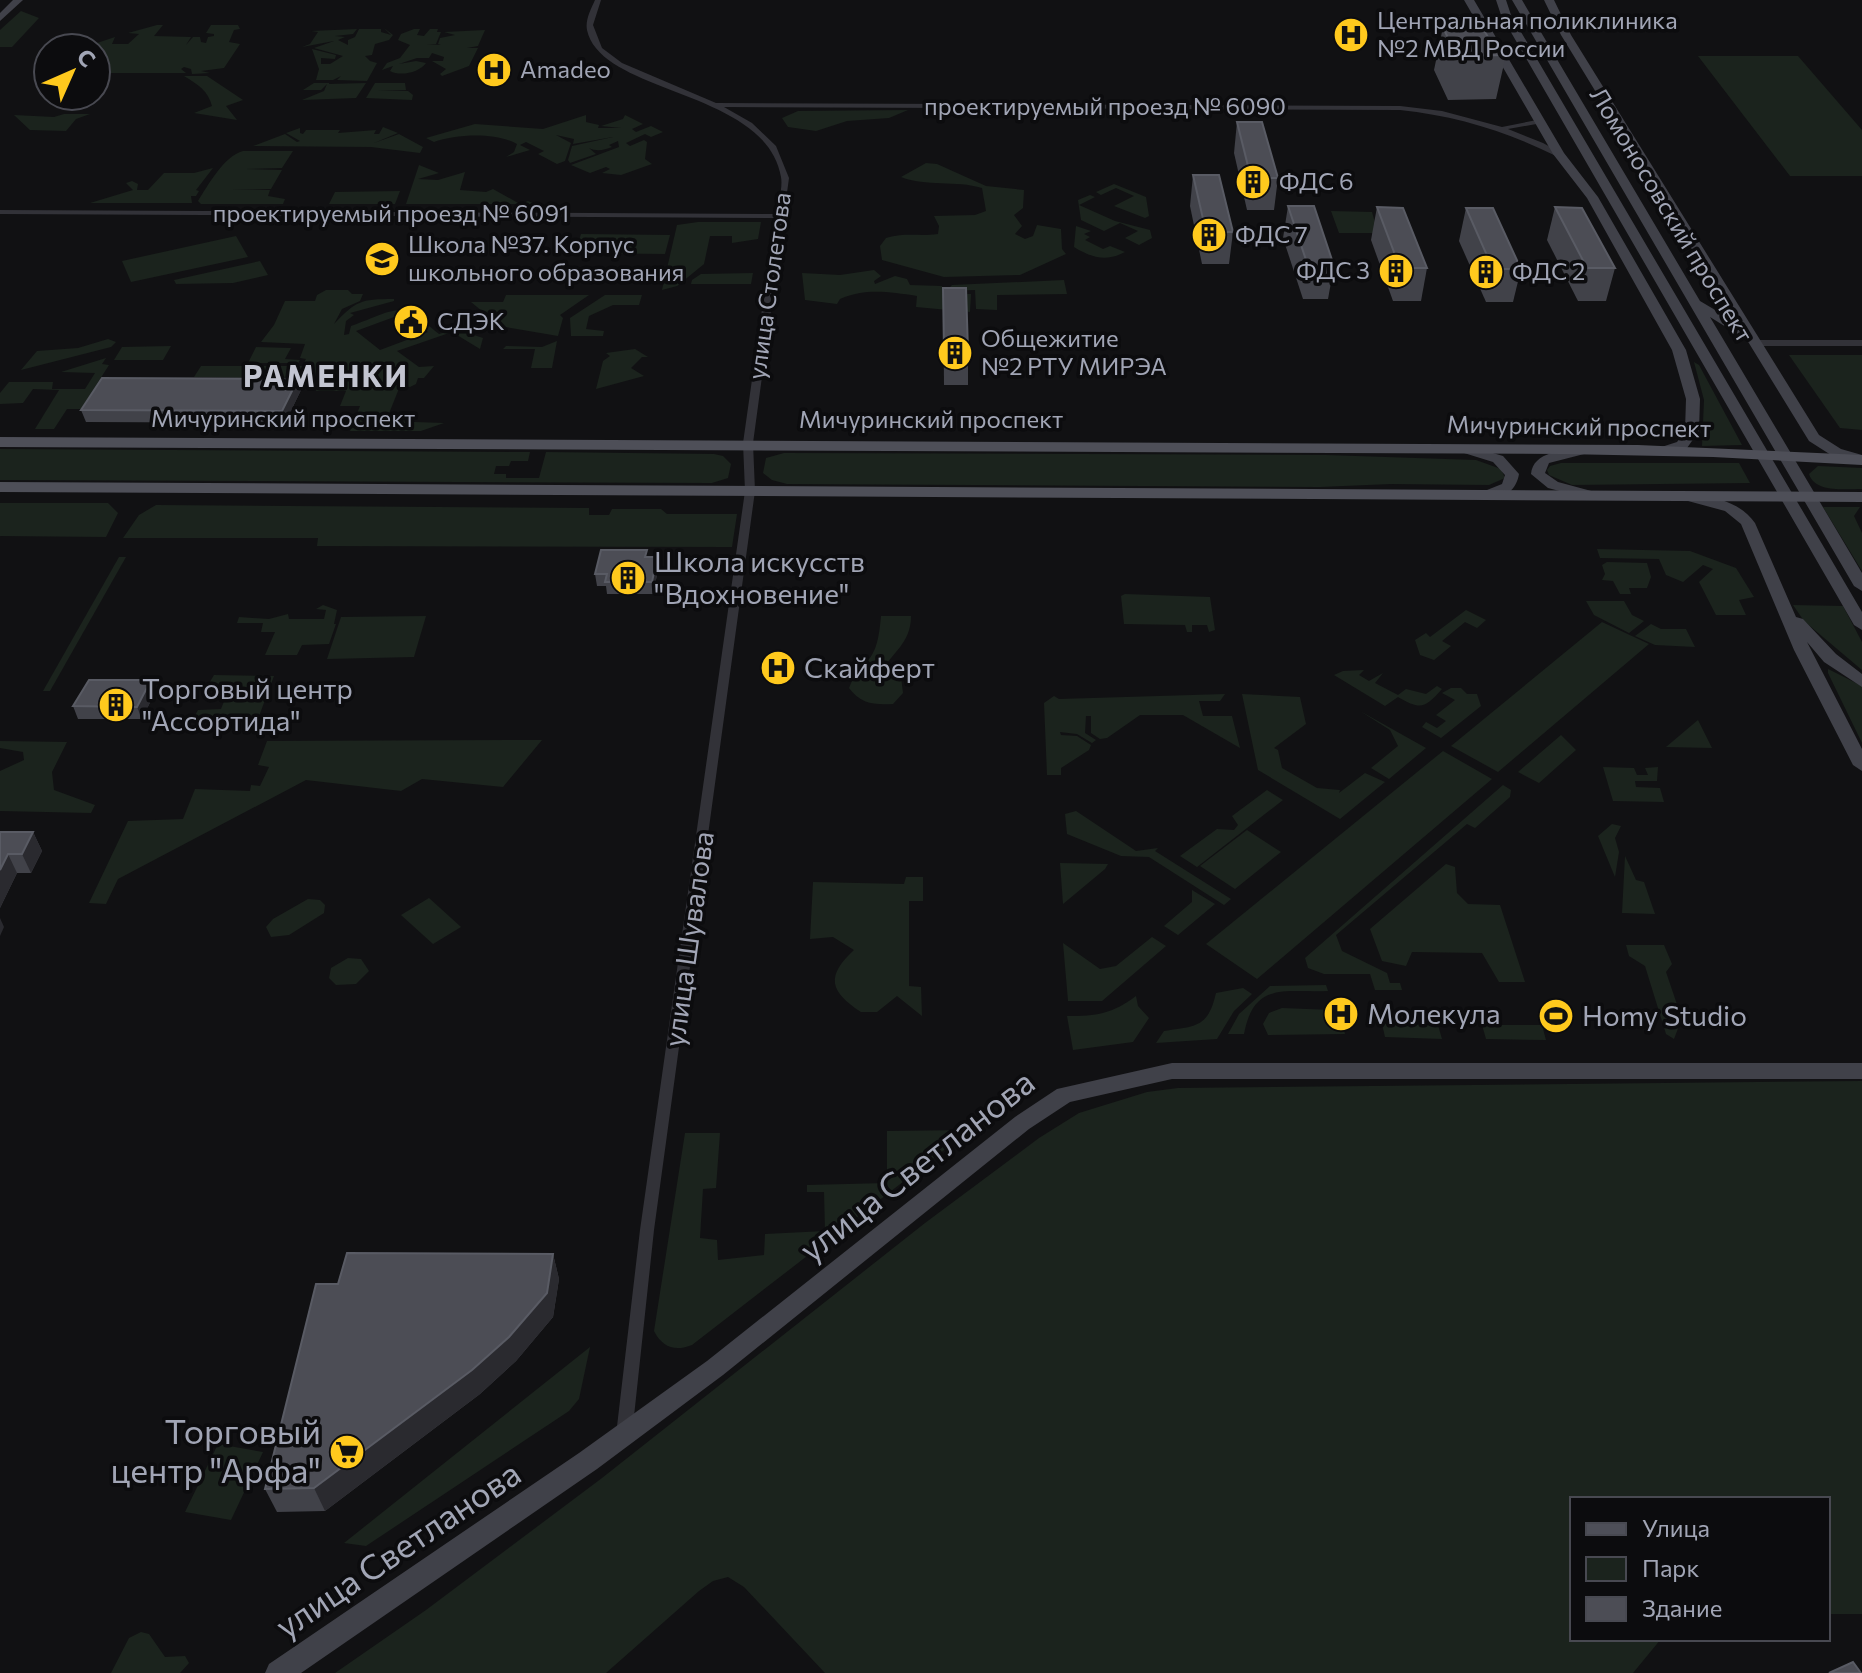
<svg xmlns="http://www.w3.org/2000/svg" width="1862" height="1673" font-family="Commissioner,sans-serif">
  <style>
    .green { fill: #1b231d; fill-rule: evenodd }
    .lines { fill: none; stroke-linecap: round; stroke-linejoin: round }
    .street { fill: #323238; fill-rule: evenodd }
    .secondary { fill: #404149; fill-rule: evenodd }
    .primary { fill: #4e4f58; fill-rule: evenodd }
    .wall { fill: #414249 }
    .shaded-wall { fill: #2a2a2f }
    .building { fill: #4c4d55; stroke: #595b64; stroke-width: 2 }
    .labels { text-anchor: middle; stroke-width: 7; stroke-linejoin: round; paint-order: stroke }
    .far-poi-label { font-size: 24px; fill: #a1a5b5; stroke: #0c0c0e; text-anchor: start }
    .far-street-label { font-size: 24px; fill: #a1a5b5; stroke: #0c0c0e }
    .poi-label { font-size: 28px; fill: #a1a5b5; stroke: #0c0c0e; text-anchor: start }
    .street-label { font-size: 28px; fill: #a1a5b5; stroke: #0c0c0e }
    .far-district-label { font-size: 30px; font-weight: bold; letter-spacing: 2px; fill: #c3c5d1; stroke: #0c0c0e }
    .near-street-label { font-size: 34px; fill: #a1a5b5; stroke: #0c0c0e }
    .near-poi-label { font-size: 34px; fill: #a1a5b5; stroke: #0c0c0e; text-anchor: end }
  </style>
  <rect width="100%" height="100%" fill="#111113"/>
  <g class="green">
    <polygon points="21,11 39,18 12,47 0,47 0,30"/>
    <polygon points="157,25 163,25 154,36 191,37 186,45 193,37 200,37 201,42 206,43 208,37 214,36 214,34 206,33 211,25 238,25 240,29 234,30 229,42 240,44 224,68 201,71 210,73 192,74 191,69 184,67 181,69 186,73 96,73 96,62 100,62 104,55 96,55 96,48 82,48 115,37 112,44 128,44 139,34 128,33"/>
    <polygon points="384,28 393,35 389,40 375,44 372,55 365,56 370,61 377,63 367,81 337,80 341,76 333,80 316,80 319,69 312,49 336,55 335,59 321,58 321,64 330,64 343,56 314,48 334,41 302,47 310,44 318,32 311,31 357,29 353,34 335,36 345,37 338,40 348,45 348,40 355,37 359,29 381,29 381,32 391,35"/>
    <path d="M414,29h6l-3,6 7,1 6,-7h8l-1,3h4l-5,12h-9l14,1 -3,-1 2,-6 15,-3 -11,-3 41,-2 -7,16 -11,2h11l-9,18 -27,10 -2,-2 6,-5 -14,-8h11l1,-4 -12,-4 -3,5h-12l-18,6 17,-3 10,2c-6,9 -25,14 -36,8l3,-5 -11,4 5,-7 13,-5 10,-13 -12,-5 3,-6z"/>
    <polygon points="1698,56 1798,56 1862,130 1862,176 1790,176"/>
    <path d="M184,76h23l36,24 -17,6 11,14 -43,-7 18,-7c-4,-15 -13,-21 -28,-30z"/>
    <polygon points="314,83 329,83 329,84 366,83 356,98 302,100 324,91 327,84 321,90 303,90"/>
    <polygon points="375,83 405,83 406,90 378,90 408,91 413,95 412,100 366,98"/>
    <polygon points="908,110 889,118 847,121 816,131 788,127 782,118 798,111"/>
    <polygon points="64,114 90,114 76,119 66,131 30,130 14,115 54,117"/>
    <path d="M586,115v7l13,3 -1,3h23l-20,-2 22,-7 2,-4 18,9 -11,5 4,3 15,-6 12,6 -12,5 -6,-3 -19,9 4,3 14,-6 3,2 -2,17 7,5 -31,11 -19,-2 8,-4 -4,-2 -16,6 -19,-8 48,-18 -1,-6 -9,4 3,2c-8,3 -15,5 -23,1l7,6 -26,9 -2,-3 4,-14 41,-9 -40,7 1,-5 -18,-4 15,8 -6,18 -8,3 -19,-10 6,-3 -18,-9 -6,3 10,5 -24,7 8,-5 3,-8c-21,-12 -61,-10 -83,-2l-8,-4 49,-14 68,5z"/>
    <polygon points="383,127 398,133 374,143 399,134 423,147 420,153 371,147 253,146 285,134 297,142 300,141 286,133 300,128 300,133 303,134 306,130 340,130 338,133 376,130 374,134 379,134"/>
    <path d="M243,151h50l-11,17 -37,1 37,1 -11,19 -40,1h39l-2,6 17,3 -2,5h-82l-3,-3c10,-16 26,-45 45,-50z"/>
    <path d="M926,163l11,1 49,22 38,4 -1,18 -9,7 8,11 -7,8 10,5 8,-3 4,-11 24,4 1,20 4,5 -46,21 -76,2 -62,-17 -2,-14 6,-8c23,-6 32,-1 52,-4l1,-8 -5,-10 41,-1 11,-4 -4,-23c-26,-8 -56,-1 -81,-11z"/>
    <polygon points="419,165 439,173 418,179 438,180 465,172 460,190 486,192 493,189 520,204 528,201 535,204 406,204"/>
    <polygon points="213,168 196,190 199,191 196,196 191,196 192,203 90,203 133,190 126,183 132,181 138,184 137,190 148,190 164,173 194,173"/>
    <polygon points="1114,184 1146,197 1149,216 1145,218 1114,206 1134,196 1116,188 1101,195 1096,192"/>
    <polygon points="400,191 395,204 329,204 335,192"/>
    <polygon points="1090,195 1095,197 1079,205 1115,221 1150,230 1152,238 1139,245 1125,238 1138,231 1120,223 1104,231 1081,220 1078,200"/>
    <polygon points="1331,211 1372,212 1378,233 1339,233"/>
    <polygon points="698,222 761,222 758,239 732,243 732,236 710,236 704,264 677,286 662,290 677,225"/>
    <path d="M1076,226l15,5 -7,3 6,3 -5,3 18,9 7,-3 15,6c-19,10 -33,6 -51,-5z"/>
    <polygon points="581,234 670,235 665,254 575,253"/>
    <polygon points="236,236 248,257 131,282 122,261"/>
    <polygon points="260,261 268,275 233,283 176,284 174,280"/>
    <path d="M874,270l7,6 -7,5 1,3 20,-8 12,3 3,6 32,1v8h29l-1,18 -54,-5 1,-11c-29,-4 -50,-8 -77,3l-3,5 -32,-4 -3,-27 38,2z"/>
    <polygon points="753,273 751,284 691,284 692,280 701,274"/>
    <polygon points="1064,280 1067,294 997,295 997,310 976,309 975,290 946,291 952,285"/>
    <path d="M326,290h22l4,4h11l-3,7 -18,8 -8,15c22,-23 26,-25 60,-25v2l-44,12 4,2 -8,6 -2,14 5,-1 2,-8c48,-17 46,-27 88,8l17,-5 27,9 -3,11 -28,-17 -55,19 22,16 15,-1 -10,12h-6l-2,6 -6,3 -10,-1 -14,35 58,2 -23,8h-71l10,-25h-20l6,-15h-30l5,-12 -127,-2 7,-11h101l4,-7 -6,-1 5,-14 -44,-2 13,-17 11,-24h30l2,-6zM405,313l23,19 -48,18 -24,-19z"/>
    <polygon points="506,295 589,295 560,315 563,318 558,336 500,326 471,302 503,302"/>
    <polygon points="605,295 642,295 639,305 613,305 589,316 586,329 604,331 603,336 571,336 570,318"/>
    <polygon points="108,339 116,342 111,347 21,370 37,351 78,348"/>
    <polygon points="557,341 552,368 531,368 535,349 503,349 506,346 542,347"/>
    <polygon points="171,346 163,360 114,360 122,347"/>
    <polygon points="256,347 291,348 285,359 300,360 298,363 248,363"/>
    <polygon points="635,349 648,357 642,357 631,368 644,376 596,389 603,361 610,356 606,353"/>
    <polygon points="1789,355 1862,355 1862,430 1840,428"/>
    <polygon points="106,358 102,364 109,365 81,409 67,409 54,429 35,429 59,390 33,389 23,403 0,404 0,393 9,382 53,382 52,389 85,389 95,373 61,372"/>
    <polygon points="1694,362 1699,365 1742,445 1702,446 1704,400"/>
    <polygon points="0,449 530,452 528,461 511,461 509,466 496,466 494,474 506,474 506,478 539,478 546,452 714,454 723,456 731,464 728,478 712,483 0,480"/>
    <polygon points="784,453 1326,455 1476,460 1501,469 1505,478 1489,485 1391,484 1320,487 787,484 772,480 763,473 766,458"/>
    <polygon points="1561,463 1739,463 1750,483 1572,485 1549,475 1547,470 1550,466"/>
    <path d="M1818,466l44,2v21c-17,0 -47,4 -53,-15z"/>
    <polygon points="0,503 108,503 118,513 106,537 0,536"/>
    <polygon points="156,505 589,508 589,515 609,515 612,509 661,509 667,514 737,514 732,547 317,546 318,538 123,538 139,515"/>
    <polygon points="1823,507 1860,507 1854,516 1862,533 1862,571"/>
    <polygon points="1597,549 1690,551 1736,568 1754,597 1739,600 1746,615 1716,615 1699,582 1713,569 1703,565 1683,582 1666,575 1659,559 1600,558"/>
    <polygon points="119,557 126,557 50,691 43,691"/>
    <polygon points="1607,562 1647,563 1651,577 1647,588 1629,588 1631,594 1620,594 1613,581 1602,580 1605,574 1602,565"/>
    <polygon points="1125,594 1210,597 1215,630 1209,632 1207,625 1192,625 1192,632 1187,632 1185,625 1124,624 1121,596"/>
    <polygon points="1586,601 1624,601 1632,615 1644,621 1629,633 1594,615"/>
    <polygon points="323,605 337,610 334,624 336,624 329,644 302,645 297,655 265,655 275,632 261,632 263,623 237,623 239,617 269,619 288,614 289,619 324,619 326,610 316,609"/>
    <polygon points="1793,605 1843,606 1862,642 1862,670 1804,621"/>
    <polygon points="1466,610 1486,620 1477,628 1465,622 1442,641 1451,646 1434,660 1420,655 1415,640 1426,633 1430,637"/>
    <polygon points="426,616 414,657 327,659 341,617"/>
    <path d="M881,616h30c0,21 -11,31 -24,47l14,14 2,16 -10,11c-19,1 -32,0 -44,-16l8,-19c20,-10 22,-32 24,-53z"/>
    <polygon points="1602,622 1649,644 1498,772 1451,746"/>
    <polygon points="1651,624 1661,629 1686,629 1695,647 1655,645 1635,636"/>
    <polygon points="1828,669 1862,686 1862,743 1828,673"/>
    <path d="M1364,670l-5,5 10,6 14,-8 -8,10 23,12 8,-6 20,5 11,-8 5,3c-18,20 -21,21 -44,8l-13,9 -51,-31 9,-4z"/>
    <polygon points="214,675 274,676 258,719 193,719 198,710 221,709 230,686 208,685"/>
    <polygon points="1461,688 1467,694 1477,694 1481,706 1441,738 1422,727 1426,722 1437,728 1446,721 1436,715 1455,700 1442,693 1451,688"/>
    <polygon points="1225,694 1220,701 1199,701 1203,716 1232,716 1240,748 1183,715 1140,715 1107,738 1100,739 1091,733 1091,716 1086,716 1085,733 1096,740 1092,743 1077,734 1060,732 1061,735 1077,736 1091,745 1089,750 1061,768 1061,775 1047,775 1044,703 1054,696 1059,699"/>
    <polygon points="1242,694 1300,697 1306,724 1274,748 1278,750 1282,768 1317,788 1340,790 1339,793 1365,773 1385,782 1340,819 1258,770"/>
    <polygon points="1360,711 1426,748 1389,779 1371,768 1398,746 1390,730"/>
    <polygon points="1698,720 1712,748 1666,747"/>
    <polygon points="1561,735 1576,750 1539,783 1518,772"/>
    <polygon points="542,740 503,787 422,779 401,791 306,780 118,879 106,904 89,903 128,821 183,819 195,789 250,791 251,785 260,786 269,767 258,765 267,741"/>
    <polygon points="0,741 67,742 52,772 54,790 95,805 91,813 0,811 0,771 24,760 23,752 0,748"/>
    <polygon points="1443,751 1492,779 1257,979 1206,944"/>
    <polygon points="1603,767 1634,768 1637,775 1648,775 1645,768 1658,767 1657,781 1635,781 1636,787 1660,788 1664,802 1613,801"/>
    <polygon points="1503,785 1511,790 1510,797 1475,828 1467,824 1336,935 1342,951 1387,973 1390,983 1400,983 1402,990 1375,990 1370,974 1324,974 1308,968 1305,958"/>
    <polygon points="1267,790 1283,800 1197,867 1180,856 1217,829 1234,830 1238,825 1232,816"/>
    <polygon points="1076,811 1136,851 1158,848 1155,851 1231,899 1224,905 1149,857 1121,856 1067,834 1065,814"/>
    <polygon points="1612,824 1621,826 1615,838 1619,852 1615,877 1598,836"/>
    <polygon points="1247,830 1281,852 1235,889 1200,866"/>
    <polygon points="1625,856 1636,880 1644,882 1655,914 1622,913"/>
    <polygon points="1060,863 1108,864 1105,869 1063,904"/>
    <polygon points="1446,864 1455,867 1457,893 1468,904 1500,905 1525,982 1499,982 1482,953 1412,952 1406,966 1382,961 1370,929"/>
    <path d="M906,877h17v24h-14v85l12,1 1,29 -25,-20 -20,16h-16c-32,-21 -35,-36 -7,-62l-21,-13 -23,2 3,-57 91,2z"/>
    <polygon points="1192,890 1215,904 1178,935 1164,926 1192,902"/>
    <polygon points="429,898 461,927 433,944 401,915"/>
    <polygon points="308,899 320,900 325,905 324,913 289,935 271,937 266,927 273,919"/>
    <polygon points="1152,937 1166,946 1102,1001 1068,1001 1063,943 1100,969 1116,966"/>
    <polygon points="1626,945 1664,945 1672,964 1666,972 1684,1025 1679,1026 1674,1039 1666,1034 1645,966 1629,956"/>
    <polygon points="348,958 361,959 369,971 356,984 336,985 329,978 331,968"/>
    <path d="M1326,985l2,6c-44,2 -74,-10 -84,43h-16l11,-20 31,-28z"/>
    <path d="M1243,988l9,6 -18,17 -17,28 -61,4 8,-12c32,-5 44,-3 52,-38z"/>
    <path d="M1136,996l2,10 11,12 -16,24 -60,8 -6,-34c30,0 45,-2 69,-20z"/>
    <polygon points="1282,1008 1332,1010 1334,1019 1341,1020 1345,1034 1268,1035 1263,1024 1269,1013"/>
    <polygon points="1382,1024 1438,1025 1442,1039 1385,1037"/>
    <polygon points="1482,1025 1542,1025 1546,1040 1486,1039"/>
    <polygon points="1862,1081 1862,1614 1828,1614 1828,1499 1572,1499 1572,1639 1661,1639 1633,1673 825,1673 744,1587 728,1577 713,1581 699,1591 606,1673 335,1673 426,1610 602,1478 925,1223 1039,1138 1079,1113 1147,1092 1178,1088"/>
    <path d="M970,1130l-278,215c-17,7 -30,2 -38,-14l31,-198h35l-4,55 -13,1 -3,49 17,2 1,20 46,-5 1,-21 60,-3 -1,-39h-17v-7l80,-2v-52z"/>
    <polygon points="590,1347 579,1399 569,1411 366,1546 344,1543"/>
    <polygon points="218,1444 263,1452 231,1520 185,1512"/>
    <polygon points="141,1632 149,1634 165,1657 185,1656 189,1663 180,1673 111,1673 129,1638"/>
  </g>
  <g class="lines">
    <g class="street">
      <path d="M595,0h6l-8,25 9,23 20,15 94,40 684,3 42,5 60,16 40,-8v4l-34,6 35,14 20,11 -7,2c-50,-25 -100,-40 -156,-46l-676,-3 28,16 24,23 13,32 -36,265 2,48 -101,739 -22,205 -2,5 -6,2 -6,-2 -2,-5 24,-205 105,-739 -2,-48 32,-225 -775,-4v-4l776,4c2,-11 7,-26 5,-37 -15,-88 -180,-82 -194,-147 -2,-10 4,-21 8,-30z"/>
      <polygon points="1862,340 1862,346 1757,346 1753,343 1757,340"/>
    </g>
    <g class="secondary">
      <polygon points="13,0 23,0 0,21 0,13"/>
      <polygon points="1464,0 1474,0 1564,153 1598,197 1686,350 1700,399 1699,431 1687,448 1656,455 1649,451 1677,442 1685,431 1686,399 1672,350 1587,198 1553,154"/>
      <polygon points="1496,0 1506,0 1511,15 1862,612 1862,630 1854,625 1501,15"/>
      <polygon points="1512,0 1522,0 1700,301 1737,323 1561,35 1544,0 1554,0 1571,35 1819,435 1841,449 1862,455 1862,463 1831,455 1809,441 1747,340 1710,317 1862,573 1862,591 1854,586"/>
      <path d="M1469,446l34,10 16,18c-3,19 -19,27 -37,24v-6l20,-8 3,-9 -12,-13 -29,-9 -2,-3z"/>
      <path d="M1583,446l7,4 -2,3 -39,10 -4,10 13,9 37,10v6l-5,1 -42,-11 -17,-14c2,-23 33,-23 52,-28z"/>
      <path d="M1693,494c24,4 47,8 62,29l41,94 7,2 33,35 26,20v13l-38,-25 -17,-20 55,107v22l-9,-6 -59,-115 -53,-126 -16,-13 -37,-10v-6z"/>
      <polygon points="1172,1063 1862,1063 1862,1079 1172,1079 1070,1102 1029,1129 723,1375 597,1469 301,1673 265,1673 269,1664 579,1453 707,1361 1015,1117 1057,1089"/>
    </g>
    <g class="primary">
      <polygon points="0,437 1638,445 1862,455 1862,465 1713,457 1563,454 0,447"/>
      <polygon points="0,482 1862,492 1862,502 0,492"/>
    </g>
  </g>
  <g class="wall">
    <polygon points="1446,17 1474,27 1488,37 1506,55 1496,99 1448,100 1434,70 1443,27 1444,27"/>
    <polygon points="1237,122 1278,178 1274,210 1247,210 1234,153"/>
    <polygon points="1193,175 1233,232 1229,264 1202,264 1190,206"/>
    <polygon points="1288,206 1334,266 1328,299 1303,299 1283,238"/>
    <polygon points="1377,207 1427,268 1421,301 1393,301 1371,240"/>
    <polygon points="1555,207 1615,268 1606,301 1578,301 1547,240"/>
    <polygon points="1466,208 1521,269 1513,302 1486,302 1459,241"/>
    <polygon points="943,288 968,351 968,385 944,385"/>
    <polygon points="298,379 301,390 285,423 86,422 81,410"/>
    <polygon points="647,557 658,570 653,594 607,594 606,586 597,586 595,574"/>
    <polygon points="151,680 155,692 142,719 78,719 73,706"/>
    <polygon points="0,832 33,832 42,851 31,873 17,873 0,908"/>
    <polygon points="553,1254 559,1279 553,1317 516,1361 480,1394 325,1511 277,1512 265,1489 338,1284"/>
  </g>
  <g class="shaded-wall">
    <polygon points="298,379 301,390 285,423 282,411"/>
    <polygon points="657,557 658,570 653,594 652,582"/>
    <polygon points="151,680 155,692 142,719 137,707"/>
    <polygon points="33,832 42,851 31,873 22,854"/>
    <polygon points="8,854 17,873 0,908 0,870"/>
    <polygon points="0,918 4,927 0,936"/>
    <polygon points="553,1254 559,1279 553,1317 516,1361 480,1394 325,1511 314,1488"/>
  </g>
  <g class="building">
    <polygon points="1446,17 1467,17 1474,27 1482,27 1488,37 1494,37 1506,55 1456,56 1443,27 1452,27"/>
    <polygon points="1237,122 1262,122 1278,178 1251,178"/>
    <polygon points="1193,175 1219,175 1233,232 1206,232"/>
    <polygon points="1288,206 1314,206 1334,266 1308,266"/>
    <polygon points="1377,207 1403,208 1427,268 1400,268"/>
    <polygon points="1555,207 1582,208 1615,268 1587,268"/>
    <polygon points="1466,208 1493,208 1521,269 1493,269"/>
    <polygon points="943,288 966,288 968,351 944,351"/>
    <polygon points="102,378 298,379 282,411 81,410"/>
    <polygon points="601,550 647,550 645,557 657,557 652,582 605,582 607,574 595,574"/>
    <polygon points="89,680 151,680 137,707 73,706"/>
    <polygon points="0,832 33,832 22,854 8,854 0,870"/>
    <polygon points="347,1253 553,1254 547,1293 509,1337 472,1370 314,1488 265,1489 316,1284 338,1284"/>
    <polygon points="1853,1662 1861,1673 1829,1673"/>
  </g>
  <defs>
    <symbol id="hospital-disc" viewBox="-11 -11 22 22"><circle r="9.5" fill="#ffc91d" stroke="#0c0c0e"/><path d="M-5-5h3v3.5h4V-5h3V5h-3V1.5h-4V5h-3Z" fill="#111"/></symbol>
    <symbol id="building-disc" viewBox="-11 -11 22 22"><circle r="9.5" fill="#ffc91d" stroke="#0c0c0e"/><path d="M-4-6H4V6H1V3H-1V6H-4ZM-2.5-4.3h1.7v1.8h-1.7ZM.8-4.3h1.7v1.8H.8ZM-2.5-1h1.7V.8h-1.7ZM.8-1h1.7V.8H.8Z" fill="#111"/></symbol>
    <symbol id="school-disc" viewBox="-11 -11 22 22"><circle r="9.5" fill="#ffc91d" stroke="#0c0c0e"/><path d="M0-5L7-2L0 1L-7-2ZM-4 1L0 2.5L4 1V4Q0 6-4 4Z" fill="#111"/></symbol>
    <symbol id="civic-disc" viewBox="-11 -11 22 22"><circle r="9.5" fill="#ffc91d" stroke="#0c0c0e"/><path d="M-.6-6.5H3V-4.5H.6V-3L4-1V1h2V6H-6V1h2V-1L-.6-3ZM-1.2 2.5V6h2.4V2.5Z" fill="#111"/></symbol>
    <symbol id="stadium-disc" viewBox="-11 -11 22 22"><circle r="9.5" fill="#ffc91d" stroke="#0c0c0e"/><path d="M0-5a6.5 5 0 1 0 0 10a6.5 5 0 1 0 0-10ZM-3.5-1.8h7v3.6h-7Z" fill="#111"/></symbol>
    <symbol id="supermarket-disc" viewBox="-11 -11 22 22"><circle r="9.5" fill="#ffc91d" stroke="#0c0c0e"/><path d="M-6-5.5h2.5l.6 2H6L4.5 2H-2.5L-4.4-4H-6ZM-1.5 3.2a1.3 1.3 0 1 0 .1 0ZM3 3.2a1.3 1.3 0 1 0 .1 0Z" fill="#111"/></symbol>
  </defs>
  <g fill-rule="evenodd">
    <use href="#hospital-disc" x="1331" y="15" width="40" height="40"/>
    <use href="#hospital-disc" x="474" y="50" width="40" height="40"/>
    <use href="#building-disc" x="1233" y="162" width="40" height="40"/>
    <use href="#building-disc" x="1189" y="215" width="40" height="40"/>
    <use href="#school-disc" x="362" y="239" width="40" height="40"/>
    <use href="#building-disc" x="1376" y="251" width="40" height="40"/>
    <use href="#building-disc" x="1466" y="252" width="40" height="40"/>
    <use href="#civic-disc" x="391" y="302" width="40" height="40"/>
    <use href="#building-disc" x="935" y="333" width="40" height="40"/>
    <use href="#building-disc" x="608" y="558" width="40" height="40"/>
    <use href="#hospital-disc" x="758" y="648" width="40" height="40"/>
    <use href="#building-disc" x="96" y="685" width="40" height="40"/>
    <use href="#hospital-disc" x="1321" y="994" width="40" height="40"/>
    <use href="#stadium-disc" x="1536" y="996" width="40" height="40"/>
    <use href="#supermarket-disc" x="327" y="1432" width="40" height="40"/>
  </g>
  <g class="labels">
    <g class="far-poi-label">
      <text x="1377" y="29">Центральная поликлиника<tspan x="1377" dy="28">№2 МВД России</tspan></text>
      <text x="520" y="78">Amadeo</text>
      <text x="1279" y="190">ФДС 6</text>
      <text x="1235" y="243">ФДС 7</text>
      <text x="408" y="253">Школа №37. Корпус<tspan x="408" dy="28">школьного образования</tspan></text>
      <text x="1370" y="279" text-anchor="end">ФДС 3</text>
      <text x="1512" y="280">ФДС 2</text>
      <text x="437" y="330">СДЭК</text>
      <text x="981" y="347">Общежитие<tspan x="981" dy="28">№2 РТУ МИРЭА</tspan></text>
    </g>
    <g class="far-street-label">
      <text x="1105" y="115">проектируемый проезд № 6090</text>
      <text x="391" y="222">проектируемый проезд № 6091</text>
      <text transform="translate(1671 215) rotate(59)" y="8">Ломоносовский проспект</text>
      <text transform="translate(770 286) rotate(-82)" y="8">улица Столетова</text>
      <text x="283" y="427">Мичуринский проспект</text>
      <text x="931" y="428">Мичуринский проспект</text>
      <text transform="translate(1579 427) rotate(1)" y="8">Мичуринский проспект</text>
    </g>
    <g class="poi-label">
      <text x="654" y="572">Школа искусств<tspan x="654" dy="32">"Вдохновение"</tspan></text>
      <text x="804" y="678">Скайферт</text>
      <text x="142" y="699">Торговый центр<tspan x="142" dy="32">"Ассортида"</tspan></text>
      <text x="1367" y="1024">Молекула</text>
      <text x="1582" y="1026">Homy Studio</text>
    </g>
    <g class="street-label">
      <text transform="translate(689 939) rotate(-82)" y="10">улица Шувалова</text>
    </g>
    <g class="far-district-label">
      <text x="326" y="387">РАМЕНКИ</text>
    </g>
    <g class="near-street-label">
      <text transform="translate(917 1166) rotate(-38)" y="12">улица Светланова</text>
      <text transform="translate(398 1550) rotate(-34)" y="12">улица Светланова</text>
    </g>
    <g class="near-poi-label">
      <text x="321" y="1444">Торговый<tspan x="321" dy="39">центр "Арфа"</tspan></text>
    </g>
  </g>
  <rect x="1570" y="1497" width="260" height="144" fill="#0c0c0e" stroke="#484951" stroke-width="2"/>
  <rect x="1586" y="1523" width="40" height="12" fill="#4e4f58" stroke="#484951" stroke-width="2"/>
  <text x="1642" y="1537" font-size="24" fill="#a1a5b5">Улица</text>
  <rect x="1586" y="1557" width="40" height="24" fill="#1b231d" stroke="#484951" stroke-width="2"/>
  <text x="1642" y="1577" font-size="24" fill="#a1a5b5">Парк</text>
  <rect x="1586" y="1597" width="40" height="24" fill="#4c4d55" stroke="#484951" stroke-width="2"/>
  <text x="1642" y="1617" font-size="24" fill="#a1a5b5">Здание</text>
  <g transform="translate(72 72) rotate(45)"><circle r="38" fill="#0c0c0e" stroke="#484951" stroke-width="2"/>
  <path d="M0-6L14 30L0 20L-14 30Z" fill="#ffc91d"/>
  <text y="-12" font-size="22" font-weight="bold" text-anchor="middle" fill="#a1a5b5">С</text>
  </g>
</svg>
